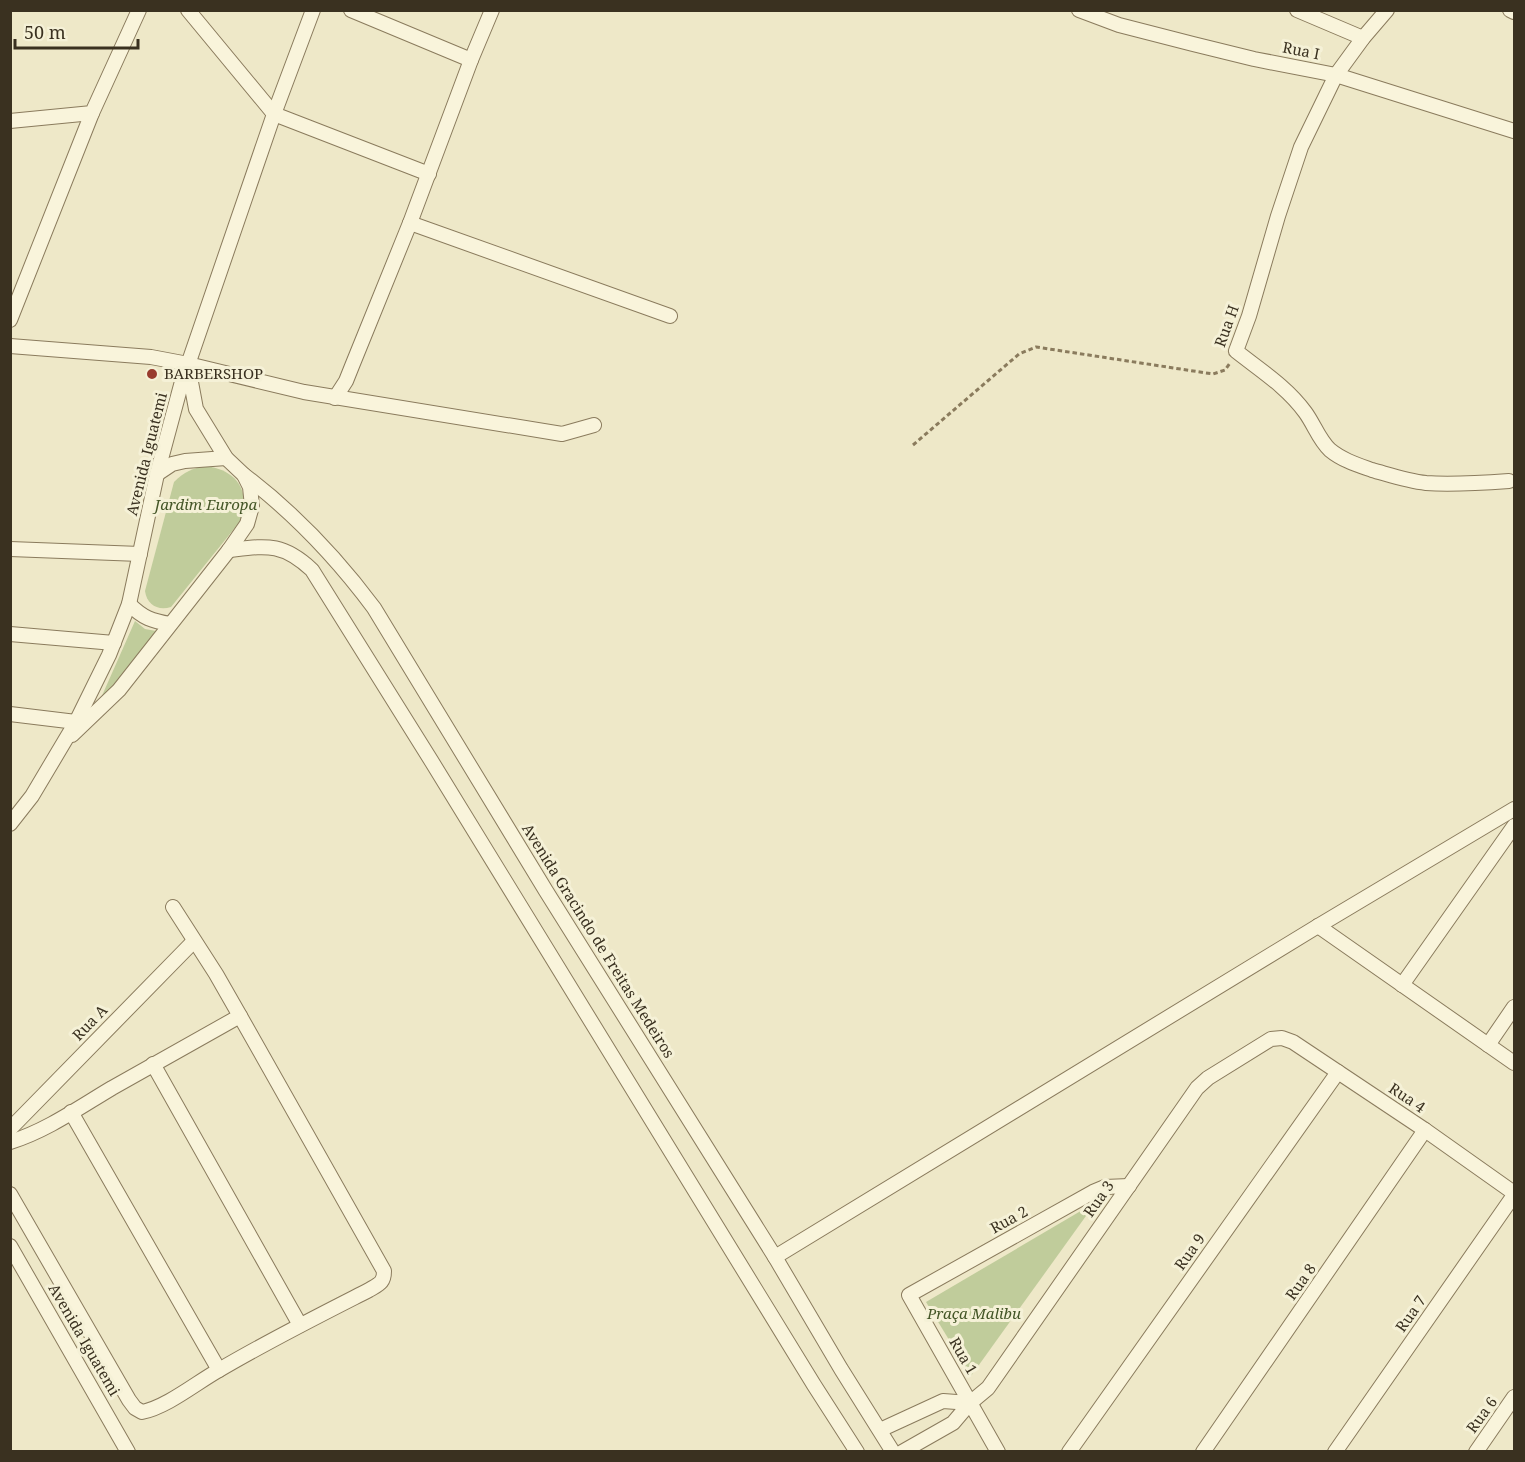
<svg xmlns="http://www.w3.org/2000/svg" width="1525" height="1462" font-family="'Noto Serif',serif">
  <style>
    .green { fill: #c0cc9b }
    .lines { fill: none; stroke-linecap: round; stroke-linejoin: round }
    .street-casing { stroke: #8a7b5d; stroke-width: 16 }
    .path { stroke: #8a7b5d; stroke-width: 3; stroke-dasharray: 4.5 3; stroke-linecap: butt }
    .street { stroke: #f9f4db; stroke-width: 14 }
    .poi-dot { fill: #983c2e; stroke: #f5f1d7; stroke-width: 2 }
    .labels { text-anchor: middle; stroke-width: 6; stroke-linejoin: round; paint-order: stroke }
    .street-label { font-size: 15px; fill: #3a3120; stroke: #f5f1d7 }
    .poi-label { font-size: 15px; fill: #3a3120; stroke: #f5f1d7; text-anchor: start }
    .park-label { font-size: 15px; font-style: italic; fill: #445627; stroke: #f5f1d7 }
  </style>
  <rect width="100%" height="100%" fill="#eee8c8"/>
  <g class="green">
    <path d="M206,466c30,4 44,24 36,53l-71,88c-13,4 -24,-2 -26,-16l29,-109c10,-10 19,-14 32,-16z"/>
    <polygon points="135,621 145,629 156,631 97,707"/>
    <polygon points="1096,1202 971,1376 926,1302"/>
  </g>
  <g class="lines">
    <defs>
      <g id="street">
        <polyline points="188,10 274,114 429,174"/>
        <polyline points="351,10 471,60"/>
        <polyline points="1079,10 1119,25 1193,44 1254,59 1336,75 1514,131"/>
        <polyline points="1297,10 1363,38"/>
        <path d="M1387,10l-24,28 -27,37 -35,72 -23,69 -29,100 -13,35c24,19 51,36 69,61 9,12 14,28 25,38 12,10 28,15 42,20 18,5 35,11 54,13 27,2 55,0 83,-2"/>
        <polyline points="1510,10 1514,12"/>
        <polyline points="10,121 92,113 139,10"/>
        <polyline points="410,223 670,316"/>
        <polyline points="10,320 92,113"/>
        <polyline points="10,346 151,357 188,364 304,392 562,434 594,425"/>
        <polyline points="335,398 346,381 352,366 410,223 471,60 492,10"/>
        <polyline points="157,474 172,464 185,461 226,458"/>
        <path d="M244,475c50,38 92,82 130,133l172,283 229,366 66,112 52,83"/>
        <polyline points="10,549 140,554"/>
        <path d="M229,550c37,-4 53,-8 83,20l120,192 382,623 43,67"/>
        <path d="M129,604c14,14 23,17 41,20"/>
        <polyline points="10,634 114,643"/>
        <polyline points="10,714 76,722"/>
        <polyline points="72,735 119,690 229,550 247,524 252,506 250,487 244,475 226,458 196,409 188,366"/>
        <polyline points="10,824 32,796 76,722 109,655 129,604 157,474 181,385 274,114 313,10"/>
        <polyline points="1318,926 1514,1063"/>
        <polyline points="1402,985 1514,826"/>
        <polyline points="1488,1045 1514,1007"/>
        <polyline points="153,1064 300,1325"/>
        <polyline points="71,1112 219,1370"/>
        <polyline points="10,1129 194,941"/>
        <path d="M10,1142c36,-11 70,-35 102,-54 42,-24 85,-48 128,-72"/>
        <path d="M10,1194l119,206 6,8 7,4c25,-5 54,-29 77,-42 49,-29 99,-54 150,-80 10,-6 15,-7 15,-19l-144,-255 -24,-42 -43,-67"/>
        <polyline points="10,1246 128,1452"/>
        <polyline points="775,1257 1318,926 1514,809"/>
        <polyline points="880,1430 943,1401 970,1403"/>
        <polyline points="902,1452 953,1423 970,1403 988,1388 1197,1088 1208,1078 1271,1039 1282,1038 1293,1042 1425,1130 1514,1193"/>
        <polyline points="998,1452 909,1295 1093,1192 1105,1187 1129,1186"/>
        <polyline points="1069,1452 1338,1072"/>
        <polyline points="1203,1452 1425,1130"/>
        <polyline points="1335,1452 1514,1195"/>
        <polyline points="1476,1452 1514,1397"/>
      </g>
    </defs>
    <use href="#street" class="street-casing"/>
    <polyline class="path" points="913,445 1019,354 1036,347 1213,374 1225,370 1230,363"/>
    <use href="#street" class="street"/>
  </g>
  <circle class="poi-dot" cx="152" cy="374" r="6"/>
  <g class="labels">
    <g class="street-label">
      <text transform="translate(1301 51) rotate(11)" y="5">Rua I</text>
      <text transform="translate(1227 326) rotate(-70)" y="5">Rua H</text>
      <text transform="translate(147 454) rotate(-76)" y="5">Avenida Iguatemi</text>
      <text transform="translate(598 941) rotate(58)" y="5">Avenida Gracindo de Freitas Medeiros</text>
      <text transform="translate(90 1023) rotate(-46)" y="5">Rua A</text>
      <text transform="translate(1407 1098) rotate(34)" y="5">Rua 4</text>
      <text transform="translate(1099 1199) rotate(-55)" y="5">Rua 3</text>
      <text transform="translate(1009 1220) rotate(-29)" y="5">Rua 2</text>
      <text transform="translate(1190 1252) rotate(-55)" y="5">Rua 9</text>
      <text transform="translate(1301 1282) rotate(-55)" y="5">Rua 8</text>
      <text transform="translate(1411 1314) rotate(-55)" y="5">Rua 7</text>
      <text transform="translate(84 1340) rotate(60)" y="5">Avenida Iguatemi</text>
      <text transform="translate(963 1356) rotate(60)" y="5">Rua 1</text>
      <text transform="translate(1482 1415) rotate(-54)" y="5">Rua 6</text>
    </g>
    <g class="poi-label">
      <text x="164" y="379">BARBERSHOP</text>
    </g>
    <g class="park-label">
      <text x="206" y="510">Jardim Europa</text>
      <text x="974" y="1319">Praça Malibu</text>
    </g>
  </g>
  <rect width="1525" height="1462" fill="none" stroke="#3a3120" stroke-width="24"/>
  <path d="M15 39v9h123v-9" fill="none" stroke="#3a3120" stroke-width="3"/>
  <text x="24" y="39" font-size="18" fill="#3a3120" stroke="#f5f1d7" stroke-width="4.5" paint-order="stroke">50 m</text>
</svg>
